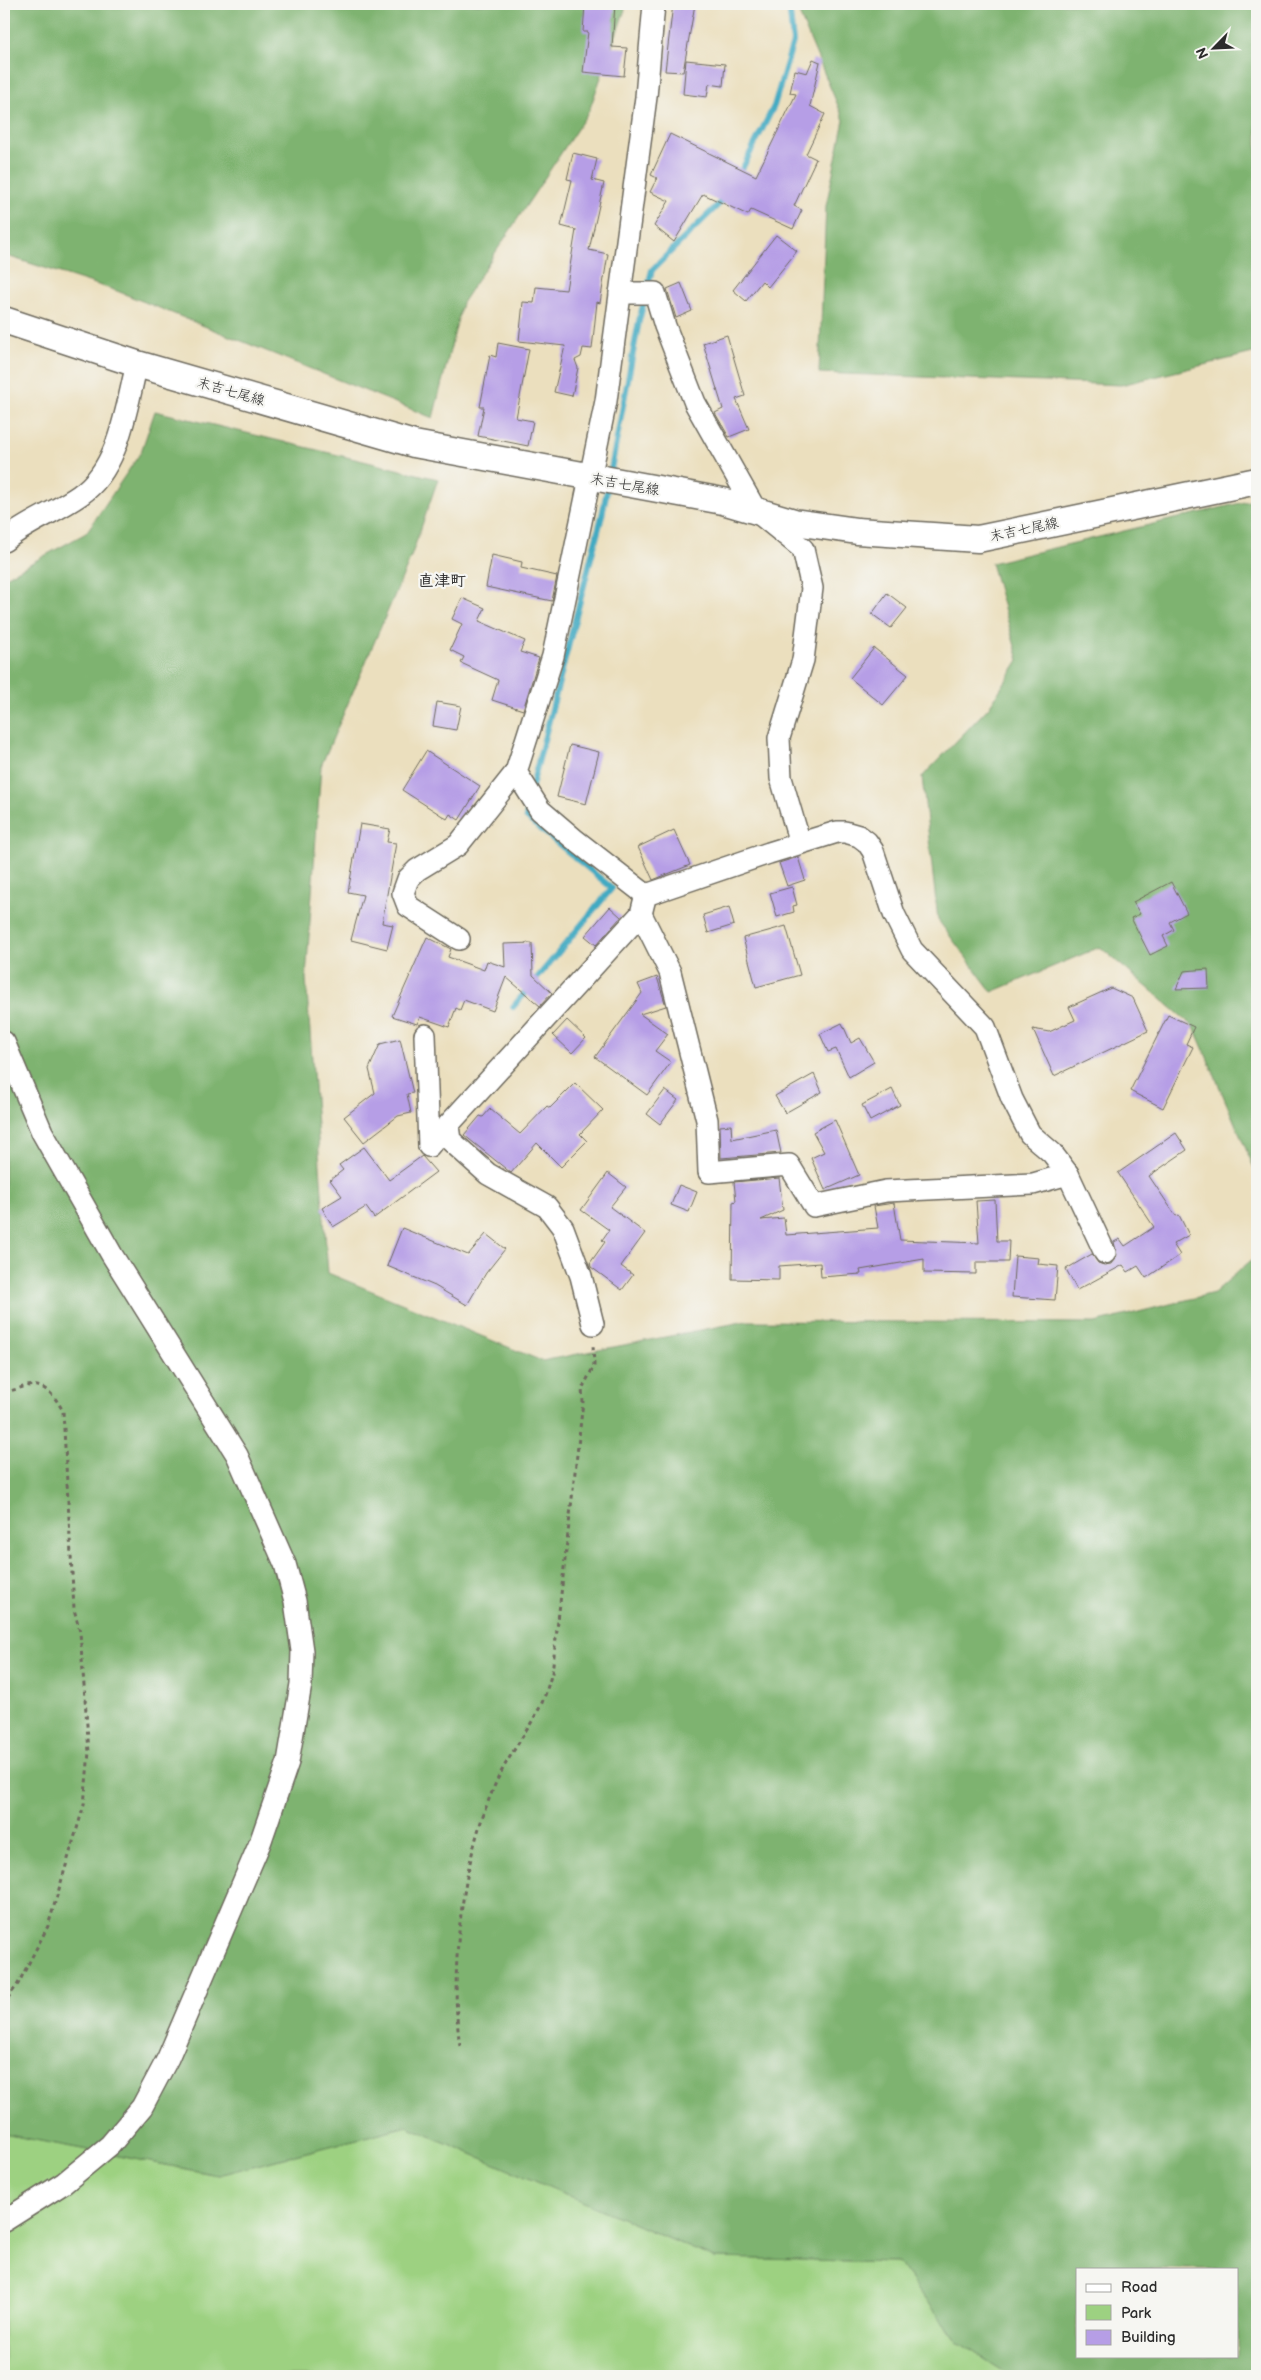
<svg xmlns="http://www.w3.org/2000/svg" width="1261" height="2380" font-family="'Balsamiq Sans','Klee One',sans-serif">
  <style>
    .green { fill: #9dd181; stroke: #647e56 }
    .forest { fill: #7eb36f; stroke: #546f4d; fill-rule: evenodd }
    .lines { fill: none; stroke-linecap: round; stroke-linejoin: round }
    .stream { stroke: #43aac2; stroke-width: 6 }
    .building { fill: #b69ee6 }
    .minor-casing { stroke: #6e6a5e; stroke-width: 24 }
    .major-casing { stroke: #6e6a5e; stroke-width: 29 }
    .path { stroke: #6e6a5e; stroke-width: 3; stroke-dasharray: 4 4; stroke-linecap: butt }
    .minor { stroke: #fff; stroke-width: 21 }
    .major { stroke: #fff; stroke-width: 26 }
    .labels { text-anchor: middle; stroke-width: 4.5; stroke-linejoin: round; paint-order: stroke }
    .street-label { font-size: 14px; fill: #2b2b2b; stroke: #f6f6f2 }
    .quarter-label { font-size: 16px; font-weight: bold; fill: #2b2b2b; stroke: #f6f6f2 }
  </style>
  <rect width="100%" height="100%" fill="#f6f6f2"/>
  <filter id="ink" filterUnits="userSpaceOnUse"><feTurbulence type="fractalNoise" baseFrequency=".02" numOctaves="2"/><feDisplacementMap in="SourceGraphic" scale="10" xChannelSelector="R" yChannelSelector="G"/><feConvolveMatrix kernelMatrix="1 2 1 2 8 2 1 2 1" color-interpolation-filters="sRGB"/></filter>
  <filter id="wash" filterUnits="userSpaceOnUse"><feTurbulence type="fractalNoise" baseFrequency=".0096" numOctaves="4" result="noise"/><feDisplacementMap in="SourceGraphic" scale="20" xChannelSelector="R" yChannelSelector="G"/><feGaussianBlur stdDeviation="1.12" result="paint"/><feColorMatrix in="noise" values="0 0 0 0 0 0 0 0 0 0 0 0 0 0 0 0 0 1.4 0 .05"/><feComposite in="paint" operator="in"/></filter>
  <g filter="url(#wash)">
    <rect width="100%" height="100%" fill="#ebdfbe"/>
    <polygon class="green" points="407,2126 714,2258 898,2262 958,2342 1011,2376 4,2376 4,2134 218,2175"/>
    <g class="forest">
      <polygon points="4,4 627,4 589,111 462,303 433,418 117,291 4,255"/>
      <polygon points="795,4 1257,4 1257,352 1121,385 819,373 826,206 844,120"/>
      <path d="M155,411l283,68 -27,78 -90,209 -15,212 22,295 214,88 205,-40 348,2 119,-30 43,-38v1121h-246l-53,-34 -60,-80 -184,-4 -307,-132 -189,49 -214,-41v-1556l82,-45 55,-81zM1077,2269h160v87h-160z"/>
      <polygon points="1257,499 1257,1175 1194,1027 1100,947 992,992 938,920 922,777 989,707 1019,660 991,563"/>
    </g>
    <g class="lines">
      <g class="stream">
        <polyline points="738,177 774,106 793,42 789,4"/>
        <polyline points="610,475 639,321 652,270 727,196"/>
        <polyline points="532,786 602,516 608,485"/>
        <polyline points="513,1007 612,888 526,817 529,803"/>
      </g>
    </g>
    <g id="blocks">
      <g class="building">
        <polygon points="585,4 615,4 612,47 627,48 624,76 583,72 588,32 583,32"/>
        <polygon points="673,4 695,4 683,72 665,71"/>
        <polygon points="813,59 820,62 810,106 825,114 806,154 816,159 794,206 802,210 793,229 751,210 748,215 703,194 674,242 654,226 669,201 650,192 657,178 651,175 670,134 756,176 796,94 790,93 795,70 807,73"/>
        <polygon points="686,60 725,64 723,86 709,84 707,97 683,94"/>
        <polygon points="573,153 597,159 592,180 604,183 589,250 608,254 600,303 597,302 592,349 583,348 581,357 575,360 578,368 572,396 554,392 565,346 519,341 523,302 534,303 536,287 566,290 576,230 561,226 572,180 567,179"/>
        <polygon points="776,235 797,251 768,287 762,281 746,301 733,290"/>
        <polygon points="681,283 692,311 676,318 667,289"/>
        <polygon points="727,335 745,396 736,399 749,429 729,437 715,413 723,409 703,343"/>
        <polygon points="498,343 529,349 516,418 533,421 528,446 478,436 484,407 480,407 490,355 496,357"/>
        <polygon points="492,555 522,562 521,568 557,576 552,601 486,587"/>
        <polygon points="887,593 907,608 891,628 872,614"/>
        <polygon points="462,598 485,608 479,621 525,641 520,652 539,658 523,710 492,700 498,680 461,663 464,657 450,650 462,624 452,619"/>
        <polygon points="874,648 908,675 883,705 850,678"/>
        <polygon points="437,702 461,706 456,730 433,726"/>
        <polygon points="570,745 599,752 586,804 557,797"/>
        <polygon points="426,751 480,786 459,820 450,814 447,819 402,790"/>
        <polygon points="360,824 390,829 387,842 396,843 382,923 393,925 387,949 351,940 363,895 348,892"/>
        <polygon points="674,830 690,865 653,880 638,847"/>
        <polygon points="798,857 805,880 787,886 779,863"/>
        <polygon points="1171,882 1187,913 1170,922 1174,930 1163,936 1168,946 1150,955 1131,918 1140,914 1133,902"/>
        <polygon points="792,887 797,905 793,906 794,912 777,917 770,893"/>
        <polygon points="610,907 621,917 596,945 585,936"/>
        <polygon points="729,907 734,925 708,933 703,915"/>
        <polygon points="786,926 800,975 756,987 743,938"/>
        <polygon points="427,937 451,949 448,957 484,970 487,961 505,967 504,944 532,943 533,975 552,993 540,1006 506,977 493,1011 464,1000 460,1010 456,1008 449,1027 420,1017 417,1024 392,1016"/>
        <polygon points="1208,969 1209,988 1176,989 1184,971"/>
        <polygon points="657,977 666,1006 640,1014 668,1034 655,1051 671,1062 647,1095 595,1057 642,993 638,984"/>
        <polygon points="1111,988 1133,998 1148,1031 1054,1076 1033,1029 1049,1032 1075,1020 1069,1007"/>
        <polygon points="1168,1015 1194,1027 1186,1044 1193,1047 1163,1108 1130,1091"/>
        <polygon points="567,1020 586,1038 572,1053 553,1035"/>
        <polygon points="842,1023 851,1043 860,1038 874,1062 849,1077 836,1049 828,1052 820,1034"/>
        <polygon points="400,1039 413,1093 407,1094 411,1113 398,1116 364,1142 344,1117 375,1093 369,1069 380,1044"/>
        <polygon points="814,1074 822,1092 785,1113 775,1096"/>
        <polygon points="575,1083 603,1110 580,1134 587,1141 561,1167 537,1143 511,1173 464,1135 480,1116 483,1117 490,1109 520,1134 547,1106 550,1108"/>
        <polygon points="892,1089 900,1105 870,1121 862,1105"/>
        <polygon points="665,1090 678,1100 660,1124 647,1114"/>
        <polygon points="835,1120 859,1175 825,1190 811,1158 824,1152 813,1132"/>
        <polygon points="731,1125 732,1139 776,1130 781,1153 721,1158 720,1126"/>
        <polygon points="1176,1133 1187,1150 1149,1176 1176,1216 1179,1215 1189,1235 1173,1244 1180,1255 1146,1278 1138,1266 1128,1272 1123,1265 1077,1290 1066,1269 1092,1254 1098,1263 1104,1265 1111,1264 1117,1255 1114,1242 1120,1239 1125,1246 1154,1227 1118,1173"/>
        <polygon points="364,1147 389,1180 422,1156 436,1172 374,1218 366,1207 333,1227 322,1208 342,1196 330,1180 343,1170 339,1165"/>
        <polygon points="608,1173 626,1187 610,1207 645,1233 621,1266 633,1275 622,1290 591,1267 590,1263 605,1242 602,1240 609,1230 581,1210"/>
        <polygon points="779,1178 783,1210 761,1220 784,1218 786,1235 878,1228 874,1206 894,1203 900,1240 979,1243 976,1201 995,1200 997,1241 1009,1241 1008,1262 976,1262 976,1274 924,1273 924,1259 860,1270 861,1274 821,1277 820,1263 779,1266 779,1280 732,1279 733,1202 736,1201 734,1182"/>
        <polygon points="679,1185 697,1192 689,1212 671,1205"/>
        <polygon points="402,1228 468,1255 486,1234 505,1249 486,1273 467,1305 435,1286 387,1266"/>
        <polygon points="1015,1256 1039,1258 1038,1264 1058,1266 1055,1300 1012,1297"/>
      </g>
    </g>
  </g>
  <g filter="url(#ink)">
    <use href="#blocks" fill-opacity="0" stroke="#6e6a5e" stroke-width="1"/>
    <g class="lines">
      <defs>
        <g id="minor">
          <polyline points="620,293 655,293 665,326 695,403 756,511 803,549 812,588 803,660 779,738 781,778 800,843"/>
          <path d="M4,541c23,-19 52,-29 76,-46 40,-27 46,-88 57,-131"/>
          <polyline points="516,772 540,810 574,839 646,895 769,853 837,832 845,832 859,836 867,842 873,851 894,914 912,950 985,1027 1012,1099 1030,1134 1052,1153 1068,1174 1105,1253"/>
          <polyline points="641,914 670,972 707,1120 709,1172 789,1165 814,1206 886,1191 1033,1184 1068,1174"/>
          <polyline points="459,939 408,906 403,893 408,879 417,870 458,845 516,772 553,656 606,401 646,97 654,4"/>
          <polyline points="425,1035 429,1146"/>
          <polyline points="4,1042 42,1132 112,1255 237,1455 285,1564 295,1601 302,1651 301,1684 288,1762 260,1843 168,2058 142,2107 110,2145 64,2183 4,2221"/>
          <polyline points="448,1126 450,1140 488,1174 547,1207 563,1228 581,1276 593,1324"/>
          <polyline points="429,1146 641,914 644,902"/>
        </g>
        <polyline id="major" points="4,320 137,364 414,444 723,501 794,522 857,531 978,539 1257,481"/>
      </defs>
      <use href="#minor" class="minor-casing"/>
      <use href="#major" class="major-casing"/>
      <g class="path">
        <path d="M4,1392c7,-1 13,-3 19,-5 21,-6 31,8 40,24l11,198 6,23 9,120 -5,53 -36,121 -30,58 -14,19"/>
        <path d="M460,2046c-11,-75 2,-184 32,-254 11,-29 32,-55 47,-83 6,-11 9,-24 13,-36l31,-271 -1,-13 12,-23 -1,-22"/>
      </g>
      <use href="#minor" class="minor"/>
      <use href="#major" class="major"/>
    </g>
  </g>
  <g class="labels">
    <g class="street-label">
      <text transform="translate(231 391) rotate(16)" y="5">末吉七尾線</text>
      <text transform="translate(625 484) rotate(10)" y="5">末吉七尾線</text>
      <text transform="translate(1024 529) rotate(-12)" y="5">末吉七尾線</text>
    </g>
    <g class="quarter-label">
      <text x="442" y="586">直津町</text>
    </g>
  </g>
  <rect width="1261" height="2380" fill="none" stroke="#f6f6f2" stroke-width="20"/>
  <rect x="1076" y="2268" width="162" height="90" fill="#f6f6f2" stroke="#a5a5a2"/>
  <rect x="1086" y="2284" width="25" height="8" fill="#ffffff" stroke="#a5a5a2"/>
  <text x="1121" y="2292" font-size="15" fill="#2b2b2b">Road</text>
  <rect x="1086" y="2305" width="25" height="15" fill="#9dd181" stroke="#a5a5a2"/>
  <text x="1121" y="2318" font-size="15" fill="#2b2b2b">Park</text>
  <rect x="1086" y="2330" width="25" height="15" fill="#b69ee6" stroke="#a5a5a2"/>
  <text x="1121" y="2342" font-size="15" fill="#2b2b2b">Building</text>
  <g transform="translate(1214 48) rotate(246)" stroke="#f6f6f2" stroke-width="4" paint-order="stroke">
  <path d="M0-4L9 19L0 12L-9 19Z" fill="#2b2b2b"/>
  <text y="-8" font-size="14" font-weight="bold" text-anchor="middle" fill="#2b2b2b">N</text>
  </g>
</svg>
